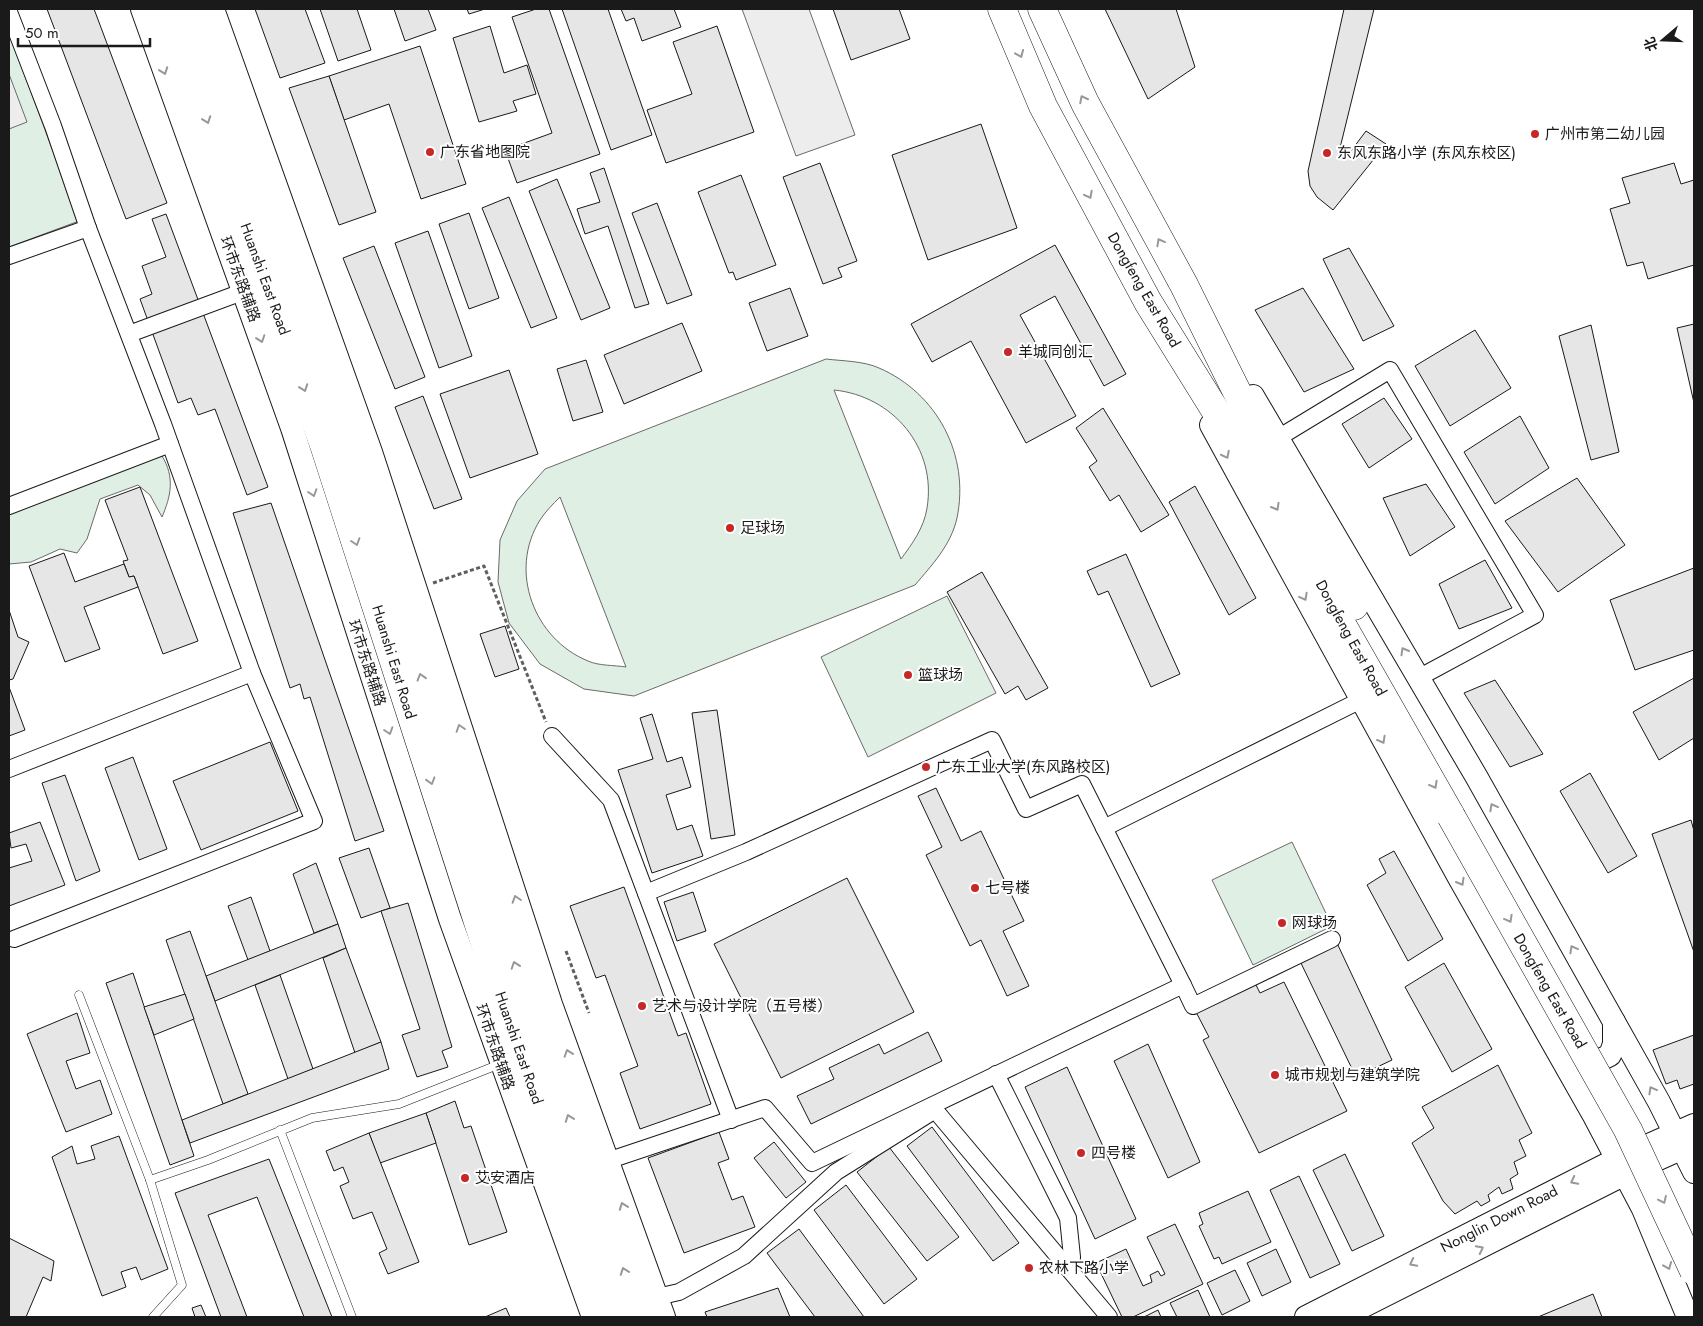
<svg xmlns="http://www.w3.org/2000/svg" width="1703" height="1326" font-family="Jost,'Noto Sans SC',sans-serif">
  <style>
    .green { fill: #e0efe3; stroke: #6a6a6a; fill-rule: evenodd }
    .parking { fill: #ededed; stroke: #6a6a6a }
    .building { fill: #e6e6e6; stroke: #1a1a1a }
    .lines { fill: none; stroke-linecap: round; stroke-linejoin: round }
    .lane-casing { stroke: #1a1a1a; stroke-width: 9 }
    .street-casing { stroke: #1a1a1a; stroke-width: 18 }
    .secondary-casing { stroke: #1a1a1a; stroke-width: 24 }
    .highway-casing { stroke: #1a1a1a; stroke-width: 29 }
    .path { stroke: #5f5f5f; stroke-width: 3; stroke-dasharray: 4 2.5; stroke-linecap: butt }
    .lane { stroke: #fff; stroke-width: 8 }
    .street { stroke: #fff; stroke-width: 16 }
    .secondary { stroke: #fff; stroke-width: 22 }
    .highway { stroke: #fff; stroke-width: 28 }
    .highway-bridge-casing { stroke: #1a1a1a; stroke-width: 29; stroke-linecap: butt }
    .highway-bridge { stroke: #fff; stroke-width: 28 }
    .oneway { stroke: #989898 }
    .poi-dot { fill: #c62828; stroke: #fff; stroke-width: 2 }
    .labels { text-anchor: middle; stroke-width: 4; stroke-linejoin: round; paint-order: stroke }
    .poi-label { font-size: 15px; fill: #1a1a1a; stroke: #fff; text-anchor: start }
    .street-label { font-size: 15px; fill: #1a1a1a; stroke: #fff }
  </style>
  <rect width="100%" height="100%" fill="#fff"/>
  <g class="green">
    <polygon points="9,33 79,221 9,247"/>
    <path d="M826,359c16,2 38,2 53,9 58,25 91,87 78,150 -6,27 -25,47 -42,67l-281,111 -50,-7 -44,-25 -31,-41 -11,-41 2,-42 17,-39 28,-32zM834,390c59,6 103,58 93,118 -3,20 -15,36 -26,51zM560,497l66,170c-12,-2 -27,-1 -38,-6 -54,-22 -80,-90 -48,-141 5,-8 13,-16 20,-23z"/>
    <path d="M162,456c13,21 9,40 0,61l-12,-22 -12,-10 -38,14 -13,40 -10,14 -17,-4 -29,13 -22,2v-50l117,-49z"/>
    <polygon points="947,596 996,693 868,757 821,657"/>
    <polygon points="1292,842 1332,926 1253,965 1212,880"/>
  </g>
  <g class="parking">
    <polygon points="742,9 809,9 855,135 796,156"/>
    <polygon points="9,74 27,122 9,129"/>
  </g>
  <g class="building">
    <polygon points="47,9 94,9 167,203 126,219"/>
    <polygon points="255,9 305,9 325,63 280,78"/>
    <polygon points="320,9 357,9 371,50 338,61"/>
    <polygon points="394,9 428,9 436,30 405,41"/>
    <polygon points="467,9 485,9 469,14"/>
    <polygon points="536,9 549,9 600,154 517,183 505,150 552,133 512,17"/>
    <polygon points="562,9 608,9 652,135 611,150"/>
    <polygon points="621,9 674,9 681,27 642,41 634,18 626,21"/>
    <polygon points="833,9 899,9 910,39 851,60"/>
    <polygon points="1105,9 1176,9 1195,67 1148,99"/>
    <polygon points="1344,9 1374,9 1340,148 1348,155 1366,131 1386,144 1333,210 1317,197 1310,186 1308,171"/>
    <polygon points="490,26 504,73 527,65 536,94 513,101 517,111 479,122 453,38"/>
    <polygon points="717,26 754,132 666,163 647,110 692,94 673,42"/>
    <polygon points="420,46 466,184 421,199 389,104 344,120 329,76"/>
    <polygon points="329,76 376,212 339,225 289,88"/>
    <polygon points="981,124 1017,228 928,260 892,155"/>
    <polygon points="820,163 857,261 838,268 842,277 823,284 783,177"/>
    <polygon points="1674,163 1681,184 1694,180 1694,265 1648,279 1643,262 1627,266 1610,209 1630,203 1622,178"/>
    <polygon points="604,168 649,304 635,308 608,226 585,234 577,209 600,202 590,173"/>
    <polygon points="741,175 776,265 736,280 733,272 729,273 698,192"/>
    <polygon points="557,179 610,308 581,320 529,191"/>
    <polygon points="509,197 557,318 531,328 482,208"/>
    <polygon points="657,203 692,295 667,304 632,213"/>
    <polygon points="469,213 499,298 469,309 439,224"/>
    <polygon points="166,214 268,487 247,495 215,409 198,415 191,398 178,403 140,299 152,294 142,266 166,257 152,219"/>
    <polygon points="428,231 472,356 439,368 395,243"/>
    <polygon points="1055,245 1126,374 1104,386 1055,296 1020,315 1076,416 1026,443 971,341 932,362 911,324"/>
    <polygon points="374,246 425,377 395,389 343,258"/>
    <polygon points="1349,248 1394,326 1363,341 1323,259"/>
    <polygon points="790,288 808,336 767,351 749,303"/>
    <polygon points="1303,288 1354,369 1304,392 1255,310"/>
    <polygon points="682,323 702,371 624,404 604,355"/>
    <polygon points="1694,324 1694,403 1677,328"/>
    <polygon points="1591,325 1619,452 1591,460 1559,336"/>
    <polygon points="1475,330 1511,388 1450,426 1415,366"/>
    <polygon points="586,360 603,412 573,421 557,369"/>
    <polygon points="509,370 538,454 470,478 440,394"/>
    <polygon points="423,396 462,499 434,509 395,407"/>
    <polygon points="1384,398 1412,439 1369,468 1342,424"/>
    <polygon points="1103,408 1169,515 1141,532 1119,495 1110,501 1089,467 1097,461 1076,428"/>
    <polygon points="1520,416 1549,468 1495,504 1464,452"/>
    <polygon points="1577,478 1625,545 1558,592 1505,521"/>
    <polygon points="1426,484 1455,527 1410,556 1383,498"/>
    <polygon points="1195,486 1256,598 1229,615 1169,502"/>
    <polygon points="140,487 198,641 163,654 134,576 129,577 123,561 128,560 105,500"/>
    <polygon points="271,503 384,831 355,841 310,697 304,699 300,684 290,688 233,513"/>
    <polygon points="64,553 75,582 124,564 129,577 134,576 138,587 84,607 100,649 65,662 29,566"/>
    <polygon points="1126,554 1180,674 1151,687 1108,591 1098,595 1087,571"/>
    <polygon points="1485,560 1512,608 1459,629 1439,584"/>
    <polygon points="1694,568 1694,650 1635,670 1610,600"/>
    <polygon points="982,572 1048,688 1026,700 1018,686 1005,694 947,592"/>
    <polygon points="9,610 18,637 29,642 13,679 9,680"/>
    <polygon points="505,626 519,669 495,677 480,634"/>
    <polygon points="1694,678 1694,738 1659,760 1633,712"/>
    <polygon points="1495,680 1543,754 1510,767 1464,693"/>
    <polygon points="9,687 25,730 9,736"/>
    <polygon points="717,710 735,835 711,839 692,713"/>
    <polygon points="652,714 667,762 682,757 691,787 666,795 677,830 692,825 703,856 652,873 618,770 653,759 640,718"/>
    <polygon points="270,742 298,811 201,850 173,781"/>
    <polygon points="133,757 167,849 139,860 105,768"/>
    <polygon points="1590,773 1637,856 1608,873 1560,791"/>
    <polygon points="65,775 100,871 76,881 42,783"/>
    <polygon points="936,788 961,841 981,831 1024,921 1003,931 1029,986 1007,996 981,940 970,946 926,855 942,847 918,796"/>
    <polygon points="1691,820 1694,831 1694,952 1652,834"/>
    <polygon points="40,822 65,885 9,906 9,868 32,861 26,844 11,848 9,833"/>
    <polygon points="369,848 390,908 361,918 339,858"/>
    <polygon points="1394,851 1443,939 1408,961 1367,885 1386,873 1379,859"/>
    <polygon points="316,863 338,924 314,933 293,874"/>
    <polygon points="847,878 914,1012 781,1078 714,944"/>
    <polygon points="624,887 678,1036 686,1033 711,1104 640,1129 620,1073 638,1066 605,975 596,978 570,906"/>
    <polygon points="693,892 706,931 677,941 664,902"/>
    <polygon points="251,897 270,951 248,960 228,906"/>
    <polygon points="408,903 452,1047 442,1051 448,1067 417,1077 402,1035 420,1029 381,911"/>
    <polygon points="338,924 346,948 215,1001 206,976"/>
    <polygon points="190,931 248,1094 223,1104 166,940"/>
    <polygon points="1336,941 1392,1060 1356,1077 1299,959"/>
    <polygon points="346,948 381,1042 355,1053 323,958"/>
    <polygon points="1444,963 1492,1049 1452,1072 1405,987"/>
    <polygon points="133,973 194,1156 170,1165 106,983"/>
    <polygon points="280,975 313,1069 288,1079 255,985"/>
    <polygon points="1284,982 1347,1111 1259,1153 1203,1040 1209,1037 1196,1012 1255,983 1260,993"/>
    <polygon points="185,994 194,1019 154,1035 144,1007"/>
    <polygon points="77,1013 90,1053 66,1061 76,1089 100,1080 112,1114 66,1132 27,1034"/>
    <polygon points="928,1032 942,1061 811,1124 797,1096 834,1079 829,1068 879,1044 884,1054"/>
    <polygon points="1694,1035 1694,1084 1680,1089 1677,1080 1666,1084 1653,1050"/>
    <polygon points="381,1042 389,1069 190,1143 182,1120"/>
    <polygon points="1148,1044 1200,1162 1168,1178 1114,1061"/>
    <polygon points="1498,1065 1532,1133 1519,1140 1526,1156 1514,1162 1518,1174 1510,1179 1513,1189 1502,1194 1499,1187 1488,1195 1490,1201 1481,1206 1477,1201 1455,1214 1443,1201 1412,1143 1434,1128 1422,1107"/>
    <polygon points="1067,1067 1136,1219 1095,1239 1025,1087"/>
    <polygon points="455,1101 464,1128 471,1126 507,1232 469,1245 426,1113"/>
    <polygon points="426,1113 436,1143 380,1163 369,1133"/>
    <polygon points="932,1127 1019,1243 993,1261 907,1146"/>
    <polygon points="719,1132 729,1159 718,1163 732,1200 743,1196 755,1227 684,1253 648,1158"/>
    <polygon points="369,1133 419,1262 388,1274 379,1253 387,1249 372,1212 353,1219 340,1186 349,1182 343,1167 334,1171 326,1151"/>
    <polygon points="119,1136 168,1269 141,1280 136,1267 121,1272 126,1287 102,1296 52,1157 72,1146 77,1164 95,1159 91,1146"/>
    <polygon points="774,1142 806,1182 786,1198 754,1158"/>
    <polygon points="889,1147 959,1237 927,1261 857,1172"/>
    <polygon points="1345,1154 1384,1236 1352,1251 1313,1170"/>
    <polygon points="269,1159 332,1317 304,1317 257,1197 208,1215 247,1317 221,1317 175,1193"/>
    <polygon points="1299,1176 1340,1264 1310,1278 1270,1190"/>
    <polygon points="846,1185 917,1279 884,1304 814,1210"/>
    <polygon points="1248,1191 1271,1242 1222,1264 1219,1257 1214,1259 1199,1226 1203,1224 1199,1213"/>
    <polygon points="1175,1224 1203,1284 1133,1317 1122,1317 1096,1263 1126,1249 1143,1286 1152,1282 1150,1275 1158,1271 1161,1276 1165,1274 1147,1237"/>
    <polygon points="799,1229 864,1317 815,1317 767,1253"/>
    <polygon points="9,1238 54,1261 51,1281 43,1277 26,1317 9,1317"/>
    <polygon points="1276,1249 1291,1282 1262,1296 1247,1263"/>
    <polygon points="1235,1270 1250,1301 1222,1315 1207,1283"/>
    <polygon points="778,1288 790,1317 707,1317 705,1312"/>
    <polygon points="1198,1290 1210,1317 1177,1317 1170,1303"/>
    <polygon points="1593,1294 1602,1317 1538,1317"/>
    <polygon points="201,1305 206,1317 195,1317 192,1308"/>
    <polygon points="506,1308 510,1317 485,1317"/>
    <polygon points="1158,1310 1161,1317 1144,1317"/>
  </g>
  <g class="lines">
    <defs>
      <g id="lane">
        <polyline points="79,995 150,1180 182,1285 153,1317"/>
        <polyline points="280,1130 352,1317"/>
        <polyline points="150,1180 208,1160 312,1118 399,1104 500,1064"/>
      </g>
      <g id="street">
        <polyline points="9,12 53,126 88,228"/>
        <polyline points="9,256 88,228 163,424 252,673 314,821 14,939"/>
        <polyline points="129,334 253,288"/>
        <polyline points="1278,438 1390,370 1535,615 1420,677"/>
        <polyline points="9,506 170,444"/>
        <polyline points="552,736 611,800 731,1120"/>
        <polyline points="9,769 252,673"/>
        <polyline points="1104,828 1361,700"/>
        <polyline points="646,893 746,852 992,740 1026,809 1082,784 1183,985"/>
        <polyline points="996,1074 1068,1218 1072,1257 1071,1270"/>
        <polyline points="607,1161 765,1108 812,1163 1183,985 1193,1006 1332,939"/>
        <polyline points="657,1297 679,1292 744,1256 836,1172 935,1110 1109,1317"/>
      </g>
      <g id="secondary">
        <polyline points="142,9 292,428 450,919 593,1317"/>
        <polyline points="213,9 371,452 551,1004 664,1317"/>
        <polyline points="1253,396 1476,776 1659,1102 1694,1172"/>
        <polyline points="1211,425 1458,876 1593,1114 1643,1209 1688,1317"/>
        <polyline points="1574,1063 1596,1062 1610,1055 1614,1044 1614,1022"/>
        <polyline points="1306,1317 1617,1159 1694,1125"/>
        <polyline points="1342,1317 1625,1174 1694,1143"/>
      </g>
      <g id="highway">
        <polyline points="167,9 324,445 510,1021 618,1317"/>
        <polyline points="189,9 316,361 384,561 530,1009 640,1317"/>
        <polyline points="1002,9 1043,106 1148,302 1268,495 1451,816"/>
        <polyline points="1042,9 1085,103 1184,285 1241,400 1354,606"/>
      </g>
    </defs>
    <use href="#lane" class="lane-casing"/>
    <use href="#street" class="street-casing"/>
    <use href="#secondary" class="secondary-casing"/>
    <use href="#highway" class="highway-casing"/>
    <g class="path">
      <polyline points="433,583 484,566 546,722"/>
      <polyline points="566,951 589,1013"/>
    </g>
    <use href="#lane" class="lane"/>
    <use href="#street" class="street"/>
    <use href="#secondary" class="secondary"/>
    <use href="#highway" class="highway"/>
    <defs>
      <polyline id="highway-bridge" points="1451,816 1628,1130 1694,1271"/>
    </defs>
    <use href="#highway-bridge" class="highway-bridge-casing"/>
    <use href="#highway-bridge" class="highway-bridge"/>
  </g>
  <defs><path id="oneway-chevron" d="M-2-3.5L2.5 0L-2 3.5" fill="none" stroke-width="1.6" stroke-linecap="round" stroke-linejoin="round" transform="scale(1.25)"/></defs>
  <g class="oneway">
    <use href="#oneway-chevron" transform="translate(1020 54) rotate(67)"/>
    <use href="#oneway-chevron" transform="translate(164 71) rotate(70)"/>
    <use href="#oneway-chevron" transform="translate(1083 99) rotate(-117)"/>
    <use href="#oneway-chevron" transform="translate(207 120) rotate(70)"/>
    <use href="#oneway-chevron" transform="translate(1089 195) rotate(62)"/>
    <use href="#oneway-chevron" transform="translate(1160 242) rotate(-119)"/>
    <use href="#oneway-chevron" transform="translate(261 339) rotate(71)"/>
    <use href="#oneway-chevron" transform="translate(304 388) rotate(70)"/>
    <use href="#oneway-chevron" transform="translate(1226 455) rotate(63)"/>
    <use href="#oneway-chevron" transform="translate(313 493) rotate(72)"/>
    <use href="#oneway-chevron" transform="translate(1276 507) rotate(60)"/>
    <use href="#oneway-chevron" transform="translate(356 542) rotate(72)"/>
    <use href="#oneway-chevron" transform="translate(1304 597) rotate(61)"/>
    <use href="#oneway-chevron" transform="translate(1404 651) rotate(-120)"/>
    <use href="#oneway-chevron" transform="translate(421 677) rotate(-107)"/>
    <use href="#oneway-chevron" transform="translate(460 728) rotate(-108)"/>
    <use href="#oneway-chevron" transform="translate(389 731) rotate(72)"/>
    <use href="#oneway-chevron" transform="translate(1382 740) rotate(61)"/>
    <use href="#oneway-chevron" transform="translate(431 781) rotate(73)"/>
    <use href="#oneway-chevron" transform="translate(1434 785) rotate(61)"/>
    <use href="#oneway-chevron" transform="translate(1493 807) rotate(-119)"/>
    <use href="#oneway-chevron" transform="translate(1461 882) rotate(60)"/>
    <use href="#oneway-chevron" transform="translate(516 899) rotate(-108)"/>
    <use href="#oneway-chevron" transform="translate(1509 919) rotate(61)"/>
    <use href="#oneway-chevron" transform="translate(1573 949) rotate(-119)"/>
    <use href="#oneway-chevron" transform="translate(515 965) rotate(-109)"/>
    <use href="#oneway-chevron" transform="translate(568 1053) rotate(-109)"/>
    <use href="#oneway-chevron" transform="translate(1652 1090) rotate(-119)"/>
    <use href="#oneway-chevron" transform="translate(569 1118) rotate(-110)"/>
    <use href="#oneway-chevron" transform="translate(1574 1181) rotate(153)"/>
    <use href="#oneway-chevron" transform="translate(1663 1200) rotate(65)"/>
    <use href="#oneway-chevron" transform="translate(623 1206) rotate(-110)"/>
    <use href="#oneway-chevron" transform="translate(1480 1249) rotate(-27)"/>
    <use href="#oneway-chevron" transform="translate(1413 1263) rotate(153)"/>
    <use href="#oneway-chevron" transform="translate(1668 1266) rotate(68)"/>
    <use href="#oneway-chevron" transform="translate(624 1271) rotate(-110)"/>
  </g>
  <g class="poi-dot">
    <circle cx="1535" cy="134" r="5"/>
    <circle cx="430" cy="152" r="5"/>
    <circle cx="1327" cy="153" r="5"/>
    <circle cx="1008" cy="352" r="5"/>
    <circle cx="730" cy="528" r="5"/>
    <circle cx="908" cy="675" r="5"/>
    <circle cx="926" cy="767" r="5"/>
    <circle cx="975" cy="888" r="5"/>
    <circle cx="1282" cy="923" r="5"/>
    <circle cx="642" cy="1006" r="5"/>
    <circle cx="1275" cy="1075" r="5"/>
    <circle cx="1081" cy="1153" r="5"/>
    <circle cx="465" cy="1178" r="5"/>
    <circle cx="1029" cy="1268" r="5"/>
  </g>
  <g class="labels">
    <g class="poi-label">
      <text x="1545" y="139">广州市第二幼儿园</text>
      <text x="440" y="157">广东省地图院</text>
      <text x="1337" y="158">东风东路小学 (东风东校区)</text>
      <text x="1018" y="357">羊城同创汇</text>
      <text x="740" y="533">足球场</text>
      <text x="918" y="680">篮球场</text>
      <text x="936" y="772">广东工业大学(东风路校区)</text>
      <text x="985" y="893">七号楼</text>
      <text x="1292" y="928">网球场</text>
      <text x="652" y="1011">艺术与设计学院（五号楼）</text>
      <text x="1285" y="1080">城市规划与建筑学院</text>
      <text x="1091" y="1158">四号楼</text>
      <text x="475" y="1183">艾安酒店</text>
      <text x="1039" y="1273">农林下路小学</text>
    </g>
    <g class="street-label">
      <text transform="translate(240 279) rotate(70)" y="5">环市东路辅路</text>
      <text transform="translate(265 279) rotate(70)" y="5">Huanshi East Road</text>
      <text transform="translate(1144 290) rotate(60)" y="5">Dongfeng East Road</text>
      <text transform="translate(1351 638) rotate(61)" y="5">Dongfeng East Road</text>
      <text transform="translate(394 662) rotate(73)" y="5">Huanshi East Road</text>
      <text transform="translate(367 663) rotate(72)" y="5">环市东路辅路</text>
      <text transform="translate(1550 991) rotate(60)" y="5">Dongfeng East Road</text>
      <text transform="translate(495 1047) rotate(71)" y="5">环市东路辅路</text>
      <text transform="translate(519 1048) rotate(71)" y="5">Huanshi East Road</text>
      <text transform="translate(1499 1219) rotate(-27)" y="5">Nonglin Down Road</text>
    </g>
  </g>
  <rect width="1703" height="1326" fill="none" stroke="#1a1a1a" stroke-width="20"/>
  <g transform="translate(1663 40) rotate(251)" stroke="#ffffff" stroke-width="4" paint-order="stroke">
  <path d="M0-4L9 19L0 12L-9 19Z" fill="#1a1a1a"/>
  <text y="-8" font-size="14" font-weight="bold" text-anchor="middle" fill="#1a1a1a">北</text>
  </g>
  <path d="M18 38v8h132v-8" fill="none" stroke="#1a1a1a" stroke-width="2.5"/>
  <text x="25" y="38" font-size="15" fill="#1a1a1a" stroke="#ffffff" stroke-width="4" paint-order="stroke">50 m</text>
</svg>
